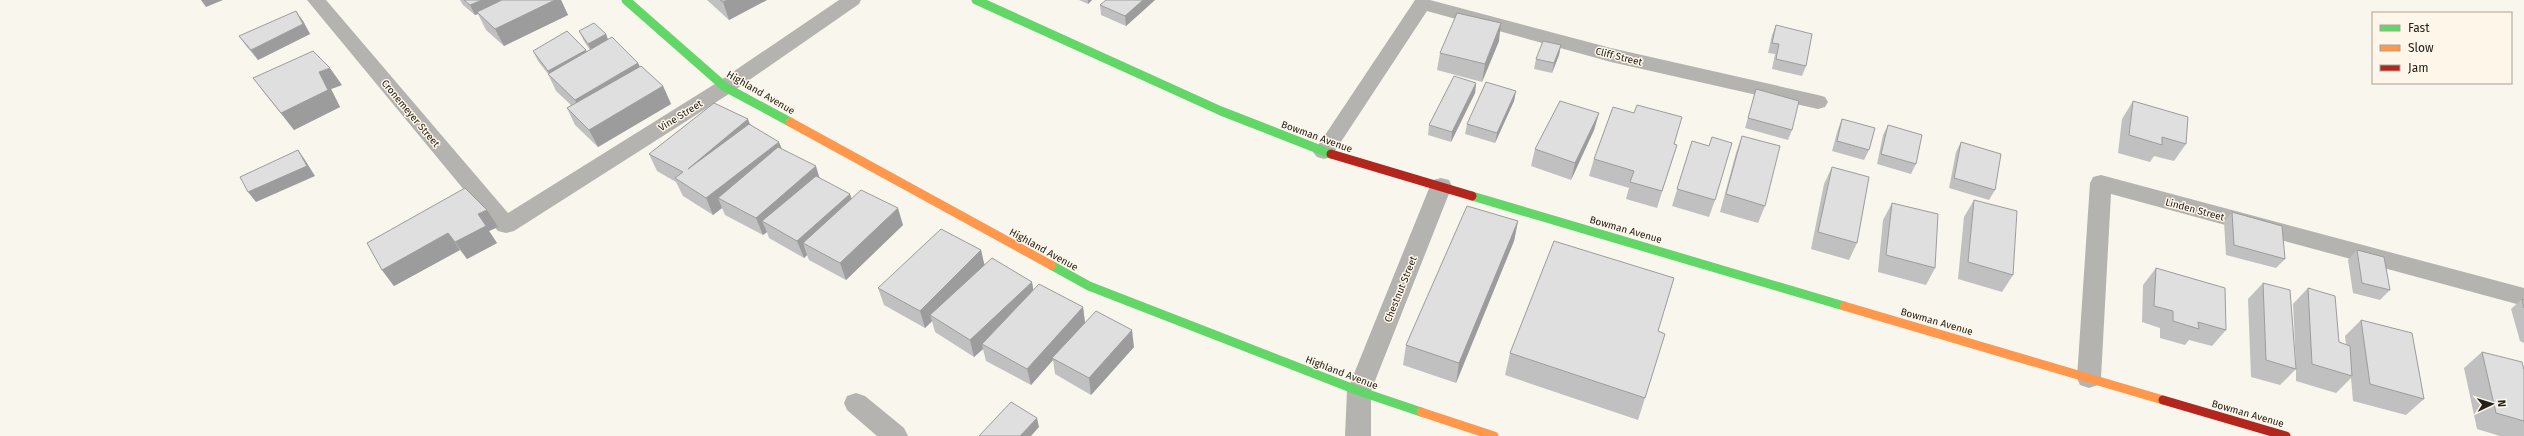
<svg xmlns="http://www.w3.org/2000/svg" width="2524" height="436" font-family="'Fira Sans',sans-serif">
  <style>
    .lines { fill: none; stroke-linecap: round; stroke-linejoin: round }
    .street { fill: #b5b3af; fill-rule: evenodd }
    .fast { stroke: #63d668; stroke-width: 9 }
    .slow { stroke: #ff974d; stroke-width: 9 }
    .jam { stroke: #b3261e; stroke-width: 9 }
    .wall { fill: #c1c0c0 }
    .shaded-wall { fill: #9d9c9c }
    .building { fill: #e0dfdf; stroke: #9d9c9c }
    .labels { text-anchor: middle; stroke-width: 3; stroke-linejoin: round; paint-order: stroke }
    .street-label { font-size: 10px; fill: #24211b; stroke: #fef7e9 }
  </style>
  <rect width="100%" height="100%" fill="#f9f6ee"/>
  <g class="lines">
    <g class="street">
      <polygon points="307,0 326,0 508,213 718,82 839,0 861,0 859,4 732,92 514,231 506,233 498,231"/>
      <polygon points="1415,0 1430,0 1611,48 1818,95 1825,97 1828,102 1825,107 1818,109 1611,62 1427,11 1331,157 1324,159 1317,157 1313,152 1317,147"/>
      <polygon points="2101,175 2524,288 2524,306 2111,194 2101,378 2098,385 2089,388 2080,385 2077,378 2090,183 2093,177"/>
      <polygon points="1441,178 1449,180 1452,186 1371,391 1371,436 1345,436 1347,391 1430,186 1433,180"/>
      <polygon points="856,393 865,396 904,428 908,436 877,436 847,410 844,403 847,396"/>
    </g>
    <g class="fast">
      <polyline points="626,0 725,87 790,122"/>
      <polyline points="976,0 1221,111 1331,154"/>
      <polyline points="1472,196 1844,306"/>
      <polyline points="1051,265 1089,286 1359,391 1421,412"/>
    </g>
    <g class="slow">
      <polyline points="790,122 1051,265"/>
      <polyline points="1844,306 2163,400"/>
      <polyline points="1421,412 1494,436"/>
    </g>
    <g class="jam">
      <polyline points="1331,154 1472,196"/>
      <polyline points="2163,400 2286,436"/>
    </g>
  </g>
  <g class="wall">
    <polygon points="460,0 561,0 568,15 504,46 486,30 478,14 475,15 463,5"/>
    <polygon points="707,0 767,0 729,20"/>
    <polygon points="1079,0 1092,0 1088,4"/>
    <polygon points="1155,0 1126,26 1101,15 1100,5"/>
    <polygon points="303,21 310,34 258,60 246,46 239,36"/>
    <polygon points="1776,25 1806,66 1802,76 1772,69 1775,54 1768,53 1772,35"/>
    <polygon points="579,31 606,34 608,40 638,63 640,67 663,86 671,104 598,147 575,125 567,108 571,105 556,91 548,74 538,61 533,51 587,52 590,50 584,41"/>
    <polygon points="1499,41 1482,82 1437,70 1440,53"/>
    <polygon points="1561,45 1559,55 1552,73 1534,69 1536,59"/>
    <polygon points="253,78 342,85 331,89 340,107 294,130 266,95"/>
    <polygon points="1476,83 1475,93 1451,142 1428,135 1429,125"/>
    <polygon points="1756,89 1792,130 1788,140 1745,128 1753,100"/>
    <polygon points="1516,91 1514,101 1495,143 1465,134 1467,124"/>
    <polygon points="2133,101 2186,144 2174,161 2154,156 2150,162 2118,153 2122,119"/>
    <polygon points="1599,113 1594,130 1571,180 1531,166 1535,149"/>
    <polygon points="1842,119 1869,150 1864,160 1832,151 1838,129"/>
    <polygon points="750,124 820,178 852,199 903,225 846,280 809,260 807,255 804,258 769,238 767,232 763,235 725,215 722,208 713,215 683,196 676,182 657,171 649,154"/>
    <polygon points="1888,125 1916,164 1911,174 1877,164 1883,135"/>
    <polygon points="1742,136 1765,206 1758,223 1720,212 1736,153"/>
    <polygon points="1692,141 1709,146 1715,200 1709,217 1672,206"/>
    <polygon points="1961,142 1995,190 1989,200 1949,188 1956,152"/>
    <polygon points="1674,144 1677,145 1657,208 1626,199 1629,188 1589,176 1594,159"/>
    <polygon points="1832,167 1857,243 1849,260 1811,249 1824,184"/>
    <polygon points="1974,200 2013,275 2002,292 1958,279 1964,217"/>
    <polygon points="1892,203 1935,268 1926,285 1878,272 1883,220"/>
    <polygon points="2232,212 2285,259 2276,268 2226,255 2224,222"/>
    <polygon points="1518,221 1514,241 1456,383 1403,365 1406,345"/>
    <polygon points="498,227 489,231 497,243 467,259 460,250 394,286 382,270 367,243"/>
    <polygon points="981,250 984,265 1032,282 1033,290 1083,307 1085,323 1134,347 1091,395 1055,374 1053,360 1031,385 986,361 983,349 974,357 935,332 932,321 925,328 884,305 878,288"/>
    <polygon points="2357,250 2390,290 2380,300 2353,293 2348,260"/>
    <polygon points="2156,268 2226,330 2212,346 2189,340 2185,345 2160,338 2160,328 2142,322 2143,285"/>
    <polygon points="2263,283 2296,367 2293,304 2308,288 2339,342 2346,345 2345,336 2361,320 2424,399 2406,415 2353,401 2351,378 2336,393 2296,381 2296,369 2280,385 2251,377 2248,299"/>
    <polygon points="2522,299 2524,300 2524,343 2520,341 2511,309"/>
    <polygon points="1658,331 1645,398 1638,420 1505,375 1510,353"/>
    <polygon points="2482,352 2524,370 2524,436 2500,436 2477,429 2464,368"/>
  </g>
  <g class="shaded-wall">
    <polygon points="201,0 223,0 206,7"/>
    <polygon points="482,0 510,0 477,12 478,14 475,15 470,5"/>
    <polygon points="555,0 561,0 568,15 504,46 495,29"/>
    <polygon points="728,0 767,0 729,20 723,2"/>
    <polygon points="1088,0 1092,0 1088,4"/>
    <polygon points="1143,0 1155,0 1126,26 1125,16"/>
    <polygon points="296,11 303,21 310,34 258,60 251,50"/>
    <polygon points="1501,23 1499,41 1482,82 1485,64"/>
    <polygon points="606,34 610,45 593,54 588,44"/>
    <polygon points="1561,45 1559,55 1552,73 1554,63"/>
    <polygon points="586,50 591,61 551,77 548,71"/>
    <polygon points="638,63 646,80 584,117 575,100"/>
    <polygon points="330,68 342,85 331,89 340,107 294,130 281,113 319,72"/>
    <polygon points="1476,83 1475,93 1451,142 1452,132"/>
    <polygon points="663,86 671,104 598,147 589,130"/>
    <polygon points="1516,91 1514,101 1495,143 1497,133"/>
    <polygon points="1599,113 1594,130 1571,180 1575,163"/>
    <polygon points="748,119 755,137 688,169"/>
    <polygon points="779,142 786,159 718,198 722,208 713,215 706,198"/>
    <polygon points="298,150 305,160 315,176 256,202 248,192"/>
    <polygon points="816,166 821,183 762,221 767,232 763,235 756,218"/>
    <polygon points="850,194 856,211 803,243 807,255 804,258 797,241"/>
    <polygon points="898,208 903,225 846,280 840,263"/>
    <polygon points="487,210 498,227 489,231 497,243 467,259 455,242 478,214"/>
    <polygon points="1518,221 1514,241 1456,383 1459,363"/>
    <polygon points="448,233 460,250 394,286 382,270"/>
    <polygon points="981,250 985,267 930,315 932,321 925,328 920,311"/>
    <polygon points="1032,282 1035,299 982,344 983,349 974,357 970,340"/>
    <polygon points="1083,307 1085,323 1052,358 1053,360 1031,385 1027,369"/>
    <polygon points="1132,330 1134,347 1091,395 1089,378"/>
    <polygon points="1037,418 1039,427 1031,436 1020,436"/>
  </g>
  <g class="building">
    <polygon points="464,0 482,0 470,5"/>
    <polygon points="502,0 555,0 495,29 477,12"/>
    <polygon points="720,0 728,0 723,2"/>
    <polygon points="1106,0 1143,0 1125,16 1100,5"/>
    <polygon points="296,11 303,24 251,50 239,36"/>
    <polygon points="1457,13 1501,23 1485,64 1440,53"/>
    <polygon points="594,23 606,34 588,44 579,31"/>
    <polygon points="1776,25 1812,34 1806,66 1776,59 1779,44 1772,43"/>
    <polygon points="567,31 586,50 548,71 533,51"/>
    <polygon points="612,37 638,63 575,100 548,74"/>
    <polygon points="1543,41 1561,45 1554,63 1536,59"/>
    <polygon points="313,51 330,68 319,72 328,90 281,113 253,78"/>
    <polygon points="641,66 663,86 589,130 567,108"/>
    <polygon points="1454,76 1476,83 1452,132 1429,125"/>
    <polygon points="1486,82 1516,91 1497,133 1467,124"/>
    <polygon points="1756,89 1799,101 1792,130 1748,118"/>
    <polygon points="1560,101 1599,113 1575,163 1535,149"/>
    <polygon points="2133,101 2188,117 2186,144 2162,137 2162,145 2129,135"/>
    <polygon points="714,103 748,119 688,169 749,124 779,142 706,198 675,178 683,172 649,154"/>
    <polygon points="1637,105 1682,117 1674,144 1677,145 1662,191 1630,182 1634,171 1594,159 1613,107 1634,113"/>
    <polygon points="1842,119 1875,128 1869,150 1837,141"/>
    <polygon points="1888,125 1922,135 1916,164 1881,154"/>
    <polygon points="1742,136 1780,146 1765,206 1726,194"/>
    <polygon points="1712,137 1732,143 1715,200 1677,189 1692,141 1709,146"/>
    <polygon points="1961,142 2001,154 1995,190 1954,178"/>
    <polygon points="778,147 816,166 756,218 718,198"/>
    <polygon points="298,150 307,166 248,192 240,177"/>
    <polygon points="1832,167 1869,177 1857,243 1818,232"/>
    <polygon points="816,176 850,194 797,241 762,221"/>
    <polygon points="465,188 487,210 478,214 486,226 455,242 448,233 382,270 367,243"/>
    <polygon points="861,190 898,208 840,263 803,243"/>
    <polygon points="1974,200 2017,211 2013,275 1968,262"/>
    <polygon points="1892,203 1938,214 1935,268 1886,255"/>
    <polygon points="1467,206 1518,221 1459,363 1406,345"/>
    <polygon points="2232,212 2282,226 2285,259 2234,245"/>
    <polygon points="941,229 981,250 920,311 878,288"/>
    <polygon points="1554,241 1674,278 1658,331 1665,334 1645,398 1510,353"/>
    <polygon points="2357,250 2384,257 2390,290 2362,283"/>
    <polygon points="992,258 1032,282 970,340 930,315"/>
    <polygon points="2156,268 2225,288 2226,330 2198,322 2199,329 2173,321 2173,311 2154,306"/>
    <polygon points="2263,283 2290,290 2296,369 2266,360"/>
    <polygon points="1039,284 1083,307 1027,369 982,344"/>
    <polygon points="2308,288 2335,296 2339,342 2350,346 2352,376 2312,364"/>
    <polygon points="2522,299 2524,300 2524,308"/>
    <polygon points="1096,311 1132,330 1089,378 1052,358"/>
    <polygon points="2361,320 2412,333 2424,399 2370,384"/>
    <polygon points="2482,352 2522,362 2524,370 2524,421 2496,413"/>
    <polygon points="1011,402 1037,418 1020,436 979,436"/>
  </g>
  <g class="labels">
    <g class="street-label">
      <text transform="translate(1619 56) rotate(14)" y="4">Cliff Street</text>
      <text transform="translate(761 92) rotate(30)" y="4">Highland Avenue</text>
      <text transform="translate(411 113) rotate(50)" y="4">Cronemeyer Street</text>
      <text transform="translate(680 115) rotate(-32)" y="4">Vine Street</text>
      <text transform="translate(1317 136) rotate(20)" y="4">Bowman Avenue</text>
      <text transform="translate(2195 209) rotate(15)" y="4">Linden Street</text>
      <text transform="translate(1626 229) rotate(16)" y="4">Bowman Avenue</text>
      <text transform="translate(1044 249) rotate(29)" y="4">Highland Avenue</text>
      <text transform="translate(1400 289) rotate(-68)" y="4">Chestnut Street</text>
      <text transform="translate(1937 321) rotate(16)" y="4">Bowman Avenue</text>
      <text transform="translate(1342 372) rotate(21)" y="4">Highland Avenue</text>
      <text transform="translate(2248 413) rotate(16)" y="4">Bowman Avenue</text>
    </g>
  </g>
  <rect x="2372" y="12" width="140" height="72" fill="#fef7e9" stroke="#a7a197"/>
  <rect x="2380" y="25" width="20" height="6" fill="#63d668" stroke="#a7a197"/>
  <text x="2408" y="32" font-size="12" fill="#24211b">Fast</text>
  <rect x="2380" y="45" width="20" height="6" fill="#ff974d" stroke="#a7a197"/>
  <text x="2408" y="52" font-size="12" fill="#24211b">Slow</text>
  <rect x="2380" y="65" width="20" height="6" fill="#b3261e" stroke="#a7a197"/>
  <text x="2408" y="72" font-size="12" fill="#24211b">Jam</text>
  <g transform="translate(2492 404) rotate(86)" stroke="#fef7e9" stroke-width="3" paint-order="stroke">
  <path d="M0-3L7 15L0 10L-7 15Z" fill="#24211b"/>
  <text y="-6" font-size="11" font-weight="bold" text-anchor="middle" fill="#24211b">N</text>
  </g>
</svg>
